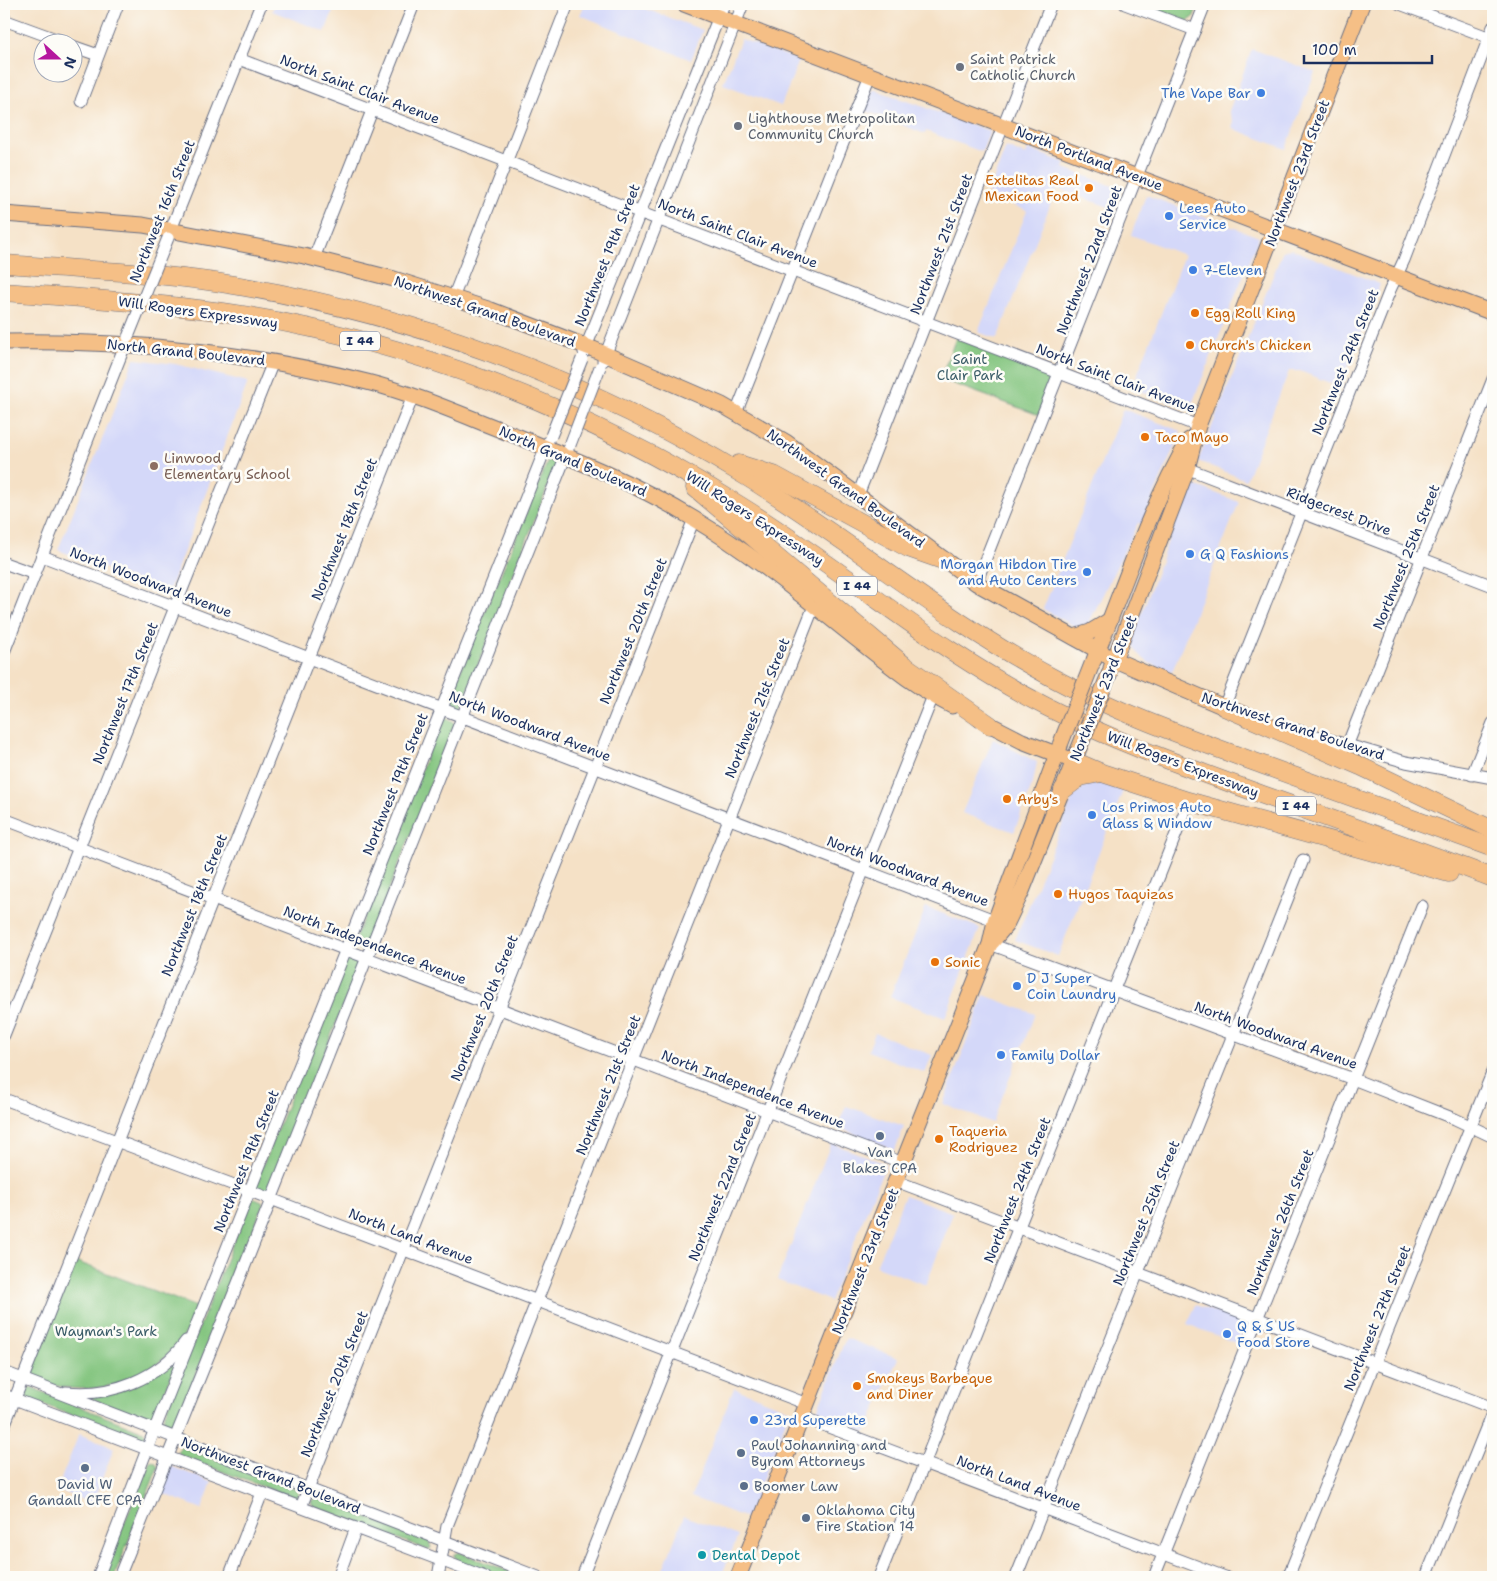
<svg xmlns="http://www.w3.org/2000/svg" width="1497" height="1581" font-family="'Shantell Sans',sans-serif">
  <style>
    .built { fill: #d4d8f9 }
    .green { fill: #83c57f; stroke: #4f7a6e }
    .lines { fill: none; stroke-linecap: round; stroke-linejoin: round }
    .minor-casing { stroke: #676d82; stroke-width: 13 }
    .major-casing { stroke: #676d82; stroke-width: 17 }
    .highway-casing { stroke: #676d82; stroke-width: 19 }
    .minor { stroke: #fff; stroke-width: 11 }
    .major { stroke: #f5bf86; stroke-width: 15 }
    .highway { stroke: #f5bf86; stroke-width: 18 }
    .minor-bridge-casing { stroke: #676d82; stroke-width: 13; stroke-linecap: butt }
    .major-bridge-casing { stroke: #676d82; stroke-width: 17; stroke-linecap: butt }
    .minor-bridge { stroke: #fff; stroke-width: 11 }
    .major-bridge { stroke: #f5bf86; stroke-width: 15 }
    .worship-dot { fill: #6b7280; stroke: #fdfcf7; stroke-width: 2 }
    .shop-dot { fill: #3f7fe0; stroke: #fdfcf7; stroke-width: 2 }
    .food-dot { fill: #e8710a; stroke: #fdfcf7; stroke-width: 2 }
    .education-dot { fill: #8d6e63; stroke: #fdfcf7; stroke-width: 2 }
    .service-dot { fill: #5c6f8a; stroke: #fdfcf7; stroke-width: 2 }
    .culture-dot { fill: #0f9aa8; stroke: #fdfcf7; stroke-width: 2 }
    .labels { text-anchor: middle; stroke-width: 5; stroke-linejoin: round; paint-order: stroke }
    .shield { fill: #fdfcf7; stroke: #5f6c8c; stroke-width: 1 }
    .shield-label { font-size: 12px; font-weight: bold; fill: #1b2f5e }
    .worship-label { font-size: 14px; fill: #5b616d; stroke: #fdfcf7; text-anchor: start }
    .street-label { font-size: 14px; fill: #1b2f5e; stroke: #fdfcf7 }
    .shop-label { font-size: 14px; fill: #366cbe; stroke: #fdfcf7; text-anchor: start }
    .food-label { font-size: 14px; fill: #c56008; stroke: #fdfcf7; text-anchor: start }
    .park-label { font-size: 14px; fill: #3a5c68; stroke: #fdfcf7 }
    .education-label { font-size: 14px; fill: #785e54; stroke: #fdfcf7; text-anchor: start }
    .service-label { font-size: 14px; fill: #4e5e75; stroke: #fdfcf7; text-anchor: start }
    .culture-label { font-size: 14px; fill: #0d838f; stroke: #fdfcf7; text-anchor: start }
  </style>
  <rect width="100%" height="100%" fill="#fdfcf7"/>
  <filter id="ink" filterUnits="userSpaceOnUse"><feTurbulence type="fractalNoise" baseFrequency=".02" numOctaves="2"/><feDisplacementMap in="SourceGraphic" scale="10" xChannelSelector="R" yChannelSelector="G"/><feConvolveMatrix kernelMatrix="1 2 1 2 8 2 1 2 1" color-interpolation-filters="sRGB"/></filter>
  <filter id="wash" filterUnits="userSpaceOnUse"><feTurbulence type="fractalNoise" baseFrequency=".0096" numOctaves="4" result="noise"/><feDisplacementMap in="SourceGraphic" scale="20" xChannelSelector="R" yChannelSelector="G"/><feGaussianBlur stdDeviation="1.12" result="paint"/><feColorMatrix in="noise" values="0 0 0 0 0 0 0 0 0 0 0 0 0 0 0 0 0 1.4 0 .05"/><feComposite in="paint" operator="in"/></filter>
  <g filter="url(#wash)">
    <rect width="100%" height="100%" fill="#f5e1c6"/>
    <g class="built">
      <polygon points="275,4 336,4 325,32 272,11"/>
      <polygon points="585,4 632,4 703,30 691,60 580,15"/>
      <polygon points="741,39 799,60 781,106 723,84"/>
      <polygon points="1252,49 1315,72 1286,149 1232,128 1234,122 1229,111"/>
      <polygon points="873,89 990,131 982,152 926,131 925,134 864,110"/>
      <polygon points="1006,147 1026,155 1028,149 1066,163 1064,168 1121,189 1114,209 1057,188 997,339 978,332 1027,211 988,194"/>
      <polygon points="1146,195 1259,237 1190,409 1132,388 1184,255 1131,235"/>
      <polygon points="1291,249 1380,284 1340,387 1300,371 1289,371 1246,480 1198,461 1283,251"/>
      <polygon points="134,359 175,364 248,382 168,593 58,550"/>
      <polygon points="1123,409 1181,431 1142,524 1138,523 1087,627 1076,627 1043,609"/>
      <polygon points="1189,483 1239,502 1172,672 1149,663 1139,655 1134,648 1133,638"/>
      <polygon points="993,739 1037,762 1033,783 1014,832 962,813"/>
      <polygon points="1093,780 1123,791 1058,956 1015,940 1074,795"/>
      <polygon points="926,907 980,928 945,1018 890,997"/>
      <polygon points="984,995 1035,1014 992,1123 943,1104"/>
      <polygon points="875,1033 932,1055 925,1073 868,1051"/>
      <polygon points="846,1106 904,1126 895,1150 837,1127"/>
      <polygon points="831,1143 886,1164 830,1301 777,1280"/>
      <polygon points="905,1195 953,1213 926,1285 876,1266"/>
      <polygon points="1196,1305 1246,1323 1238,1344 1187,1324"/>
      <polygon points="846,1338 898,1358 866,1432 816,1413"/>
      <polygon points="734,1388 790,1410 747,1518 691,1497"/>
      <polygon points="79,1434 114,1448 92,1504 57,1489"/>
      <polygon points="170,1466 212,1482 202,1509 159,1492"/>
      <polygon points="684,1516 738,1536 721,1577 660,1577"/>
    </g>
    <g class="green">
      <polygon points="1150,4 1199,4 1193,18 1187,21 1150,8"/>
      <polygon points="956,338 1046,373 1051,380 1039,415 940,379"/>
      <polygon points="550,456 558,460 461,708 456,710 449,707 447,703"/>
      <polygon points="445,716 455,723 365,949 361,951 352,947 441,719"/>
      <polygon points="351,957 358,962 359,965 270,1190 266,1192 258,1189 255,1185 345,959"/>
      <polygon points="253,1198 262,1202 263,1205 176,1425 167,1427 162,1421 250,1200"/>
      <path d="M75,1261l124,47c-5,10 -10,21 -17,31 -26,36 -76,56 -119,48 -11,-2 -26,-5 -30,-15l1,-6z"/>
      <polygon points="178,1358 155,1415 151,1419 143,1420 88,1397"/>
      <polygon points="30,1387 144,1432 146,1437 140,1440 28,1399 25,1392"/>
      <polygon points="181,1447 294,1489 298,1492 298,1496 293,1498 181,1456 178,1452"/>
      <polygon points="150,1461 155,1462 158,1467 114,1577 102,1577"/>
      <polygon points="316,1498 429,1541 431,1548 428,1550 313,1506 311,1501"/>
      <polygon points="459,1552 524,1577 499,1577 457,1561 454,1555"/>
    </g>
  </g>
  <g filter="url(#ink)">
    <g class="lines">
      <defs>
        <g id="minor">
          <polyline points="1125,4 1195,30"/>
          <polyline points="1400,4 1493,39"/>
          <polyline points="4,20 64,42"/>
          <polyline points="72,46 98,55"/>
          <polyline points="239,59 1198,426"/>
          <polyline points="81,101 118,4"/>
          <polyline points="168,237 261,4"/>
          <polyline points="314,258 414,4"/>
          <polyline points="453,298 568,4"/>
          <polyline points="584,352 724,4"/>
          <polyline points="603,361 743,4"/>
          <polyline points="736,413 870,75"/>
          <polyline points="1181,466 1493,586"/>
          <polyline points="858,495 1051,4"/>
          <polyline points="42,556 1002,923"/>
          <polyline points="4,563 35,574"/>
          <polyline points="976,583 1205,4"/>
          <polyline points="4,652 127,340"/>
          <polyline points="1231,709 1224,707 1390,290 1404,260 1493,27"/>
          <polyline points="1296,730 1406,762 1493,778"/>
          <polyline points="1347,746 1493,379"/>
          <polyline points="1472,775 1493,723"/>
          <polyline points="4,819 903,1163"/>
          <polyline points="990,944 1353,1079 1455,1119 1493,1137"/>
          <polyline points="4,1035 273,362"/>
          <polyline points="4,1099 250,1191 807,1404"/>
          <polyline points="896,1181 1493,1408"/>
          <polyline points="4,1372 538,1577"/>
          <path d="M66,1392c45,5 93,-13 120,-51"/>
          <polyline points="4,1395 485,1577"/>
          <polyline points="802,1417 1225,1577"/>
          <polyline points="4,1426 413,396"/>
          <polyline points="301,1507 694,519"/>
          <polyline points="98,1577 158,1421 548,442"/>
          <polyline points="119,1577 242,1273 568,450"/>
          <polyline points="229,1577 262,1493"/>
          <polyline points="338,1577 356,1528"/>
          <polyline points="438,1577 447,1526 814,606"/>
          <polyline points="582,1577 933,696"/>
          <polyline points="879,1577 1184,814"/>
          <polyline points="1016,1577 1303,860"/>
          <polyline points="1154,1577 1422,906"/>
          <polyline points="1288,1577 1493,1071"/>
          <polyline points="1426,1577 1493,1411"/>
        </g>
        <g id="major">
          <polyline points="684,4 1493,313"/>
          <polyline points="4,214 143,225 304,256 394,279 491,310 593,349 722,405 786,442 976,583 1115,660 1224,707"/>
          <path d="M4,342c121,-2 244,10 363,40 52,13 102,36 152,55 60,24 120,48 175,82 57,34 108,77 160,118 31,24 62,51 98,69"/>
          <polyline points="1074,637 1090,632 1110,620"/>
          <path d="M1094,660c30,-73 54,-151 95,-220"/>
          <polyline points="1111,668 1187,469 1198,426 1362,4"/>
          <polyline points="979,719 1022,741 1074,761"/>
          <polyline points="992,942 1006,925 1022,891 1077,753"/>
          <polyline points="738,1577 990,944 995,921 1060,746"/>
        </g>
        <g id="highway">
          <path d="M4,264c70,5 141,8 211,18 188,29 370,95 532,195 104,64 197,143 306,201 67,36 139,61 210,87 77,28 154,56 230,83"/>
          <path d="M4,292c73,6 146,10 219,20 182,26 360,96 516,193 104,64 196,145 306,201 70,36 144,62 218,89 77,27 154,54 230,83"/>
          <polyline points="739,464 774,475 908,548 945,561"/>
          <polyline points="695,488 904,665 990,725"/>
          <polyline points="1224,707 1360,766 1493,830"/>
          <polyline points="1074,761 1102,773 1188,801 1449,873"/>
          <polyline points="1063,790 1080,777 1101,773"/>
        </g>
      </defs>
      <use href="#minor" class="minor-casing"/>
      <use href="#major" class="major-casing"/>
      <use href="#highway" class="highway-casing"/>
      <use href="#minor" class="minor"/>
      <use href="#major" class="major"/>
      <use href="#highway" class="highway"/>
      <defs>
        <g id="minor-bridge">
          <polyline points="128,337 168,238"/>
          <polyline points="551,436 582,359"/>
          <polyline points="570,445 600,367"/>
        </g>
        <g id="major-bridge">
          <polyline points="1060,745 1092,664"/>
          <polyline points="1077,753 1110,672"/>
        </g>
      </defs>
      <use href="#minor-bridge" class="minor-bridge-casing"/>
      <use href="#major-bridge" class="major-bridge-casing"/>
      <use href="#minor-bridge" class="minor-bridge"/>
      <use href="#major-bridge" class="major-bridge"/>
    </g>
  </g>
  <g class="worship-dot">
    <circle cx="960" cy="67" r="5"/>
    <circle cx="738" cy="126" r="5"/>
  </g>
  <g class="shop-dot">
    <circle cx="1261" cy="93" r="5"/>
    <circle cx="1169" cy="216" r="5"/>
    <circle cx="1193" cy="270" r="5"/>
    <circle cx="1190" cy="554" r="5"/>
    <circle cx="1087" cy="572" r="5"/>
    <circle cx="1092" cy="815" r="5"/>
    <circle cx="1017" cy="986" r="5"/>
    <circle cx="1001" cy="1055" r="5"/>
    <circle cx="1227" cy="1334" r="5"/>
    <circle cx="754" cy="1420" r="5"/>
  </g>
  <g class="food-dot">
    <circle cx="1089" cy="188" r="5"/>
    <circle cx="1195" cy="313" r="5"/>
    <circle cx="1190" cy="345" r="5"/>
    <circle cx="1145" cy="437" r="5"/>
    <circle cx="1007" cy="799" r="5"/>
    <circle cx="1058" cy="894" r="5"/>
    <circle cx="935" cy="962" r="5"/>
    <circle cx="939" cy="1139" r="5"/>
    <circle cx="857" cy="1386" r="5"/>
  </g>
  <circle class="education-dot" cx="154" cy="466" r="5"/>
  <g class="service-dot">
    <circle cx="880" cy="1136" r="5"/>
    <circle cx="741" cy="1453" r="5"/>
    <circle cx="85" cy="1468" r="5"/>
    <circle cx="744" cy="1486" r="5"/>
    <circle cx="806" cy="1518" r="5"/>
  </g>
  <circle class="culture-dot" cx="702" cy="1555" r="5"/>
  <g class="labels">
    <g class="shield">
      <rect x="340" y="331.5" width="40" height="19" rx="4"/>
      <rect x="837" y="576.5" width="40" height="19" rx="4"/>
      <rect x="1276" y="796.5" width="40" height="19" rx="4"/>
    </g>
    <g class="shield-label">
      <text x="360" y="345">I 44</text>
      <text x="857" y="590">I 44</text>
      <text x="1296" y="810">I 44</text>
    </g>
    <g class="worship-label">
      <text x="970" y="64">Saint Patrick<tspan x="970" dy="16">Catholic Church</tspan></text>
      <text x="748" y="123">Lighthouse Metropolitan<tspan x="748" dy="16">Community Church</tspan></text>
    </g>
    <g class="street-label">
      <text transform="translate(360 89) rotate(21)" y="5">North Saint Clair Avenue</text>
      <text transform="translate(1089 158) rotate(21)" y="5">North Portland Avenue</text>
      <text transform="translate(1297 173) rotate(-69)" y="5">Northwest 23rd Street</text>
      <text transform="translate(162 211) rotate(-68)" y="5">Northwest 16th Street</text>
      <text transform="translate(738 233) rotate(21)" y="5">North Saint Clair Avenue</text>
      <text transform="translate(941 244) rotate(-69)" y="5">Northwest 21st Street</text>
      <text transform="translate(607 255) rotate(-68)" y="5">Northwest 19th Street</text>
      <text transform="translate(1089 260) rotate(-69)" y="5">Northwest 22nd Street</text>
      <text transform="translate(485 311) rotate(19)" y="5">Northwest Grand Boulevard</text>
      <text transform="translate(198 312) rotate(8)" y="5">Will Rogers Expressway</text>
      <text transform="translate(186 352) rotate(6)" y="5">North Grand Boulevard</text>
      <text transform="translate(1345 362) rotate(-68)" y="5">Northwest 24th Street</text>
      <text transform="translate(1116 378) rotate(21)" y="5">North Saint Clair Avenue</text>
      <text transform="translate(573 461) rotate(23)" y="5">North Grand Boulevard</text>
      <text transform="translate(846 488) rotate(36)" y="5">Northwest Grand Boulevard</text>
      <text transform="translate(1339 511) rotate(21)" y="5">Ridgecrest Drive</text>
      <text transform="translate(755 518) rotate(33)" y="5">Will Rogers Expressway</text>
      <text transform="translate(344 529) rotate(-68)" y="5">Northwest 18th Street</text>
      <text transform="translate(1406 557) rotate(-68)" y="5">Northwest 25th Street</text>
      <text transform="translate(151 582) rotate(21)" y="5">North Woodward Avenue</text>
      <text transform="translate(633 631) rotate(-68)" y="5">Northwest 20th Street</text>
      <text transform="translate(1103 688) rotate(-68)" y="5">Northwest 23rd Street</text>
      <text transform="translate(125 693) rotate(-68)" y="5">Northwest 17th Street</text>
      <text transform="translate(757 708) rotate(-68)" y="5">Northwest 21st Street</text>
      <text transform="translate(530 726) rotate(21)" y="5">North Woodward Avenue</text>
      <text transform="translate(1293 726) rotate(18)" y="5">Northwest Grand Boulevard</text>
      <text transform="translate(1183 764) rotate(21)" y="5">Will Rogers Expressway</text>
      <text transform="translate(395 784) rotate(-68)" y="5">Northwest 19th Street</text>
      <text transform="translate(908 871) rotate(21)" y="5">North Woodward Avenue</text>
      <text transform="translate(194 905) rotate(-68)" y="5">Northwest 18th Street</text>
      <text transform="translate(375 945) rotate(21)" y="5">North Independence Avenue</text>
      <text transform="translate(484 1008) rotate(-68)" y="5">Northwest 20th Street</text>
      <text transform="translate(1276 1035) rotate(20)" y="5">North Woodward Avenue</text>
      <text transform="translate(608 1085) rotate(-68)" y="5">Northwest 21st Street</text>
      <text transform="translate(753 1089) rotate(21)" y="5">North Independence Avenue</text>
      <text transform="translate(246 1161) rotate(-68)" y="5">Northwest 19th Street</text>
      <text transform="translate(722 1187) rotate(-68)" y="5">Northwest 22nd Street</text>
      <text transform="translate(1017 1190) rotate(-68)" y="5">Northwest 24th Street</text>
      <text transform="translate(1146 1213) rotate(-68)" y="5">Northwest 25th Street</text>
      <text transform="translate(1280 1222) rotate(-68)" y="5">Northwest 26th Street</text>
      <text transform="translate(411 1236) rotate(21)" y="5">North Land Avenue</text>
      <text transform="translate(865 1261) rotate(-68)" y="5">Northwest 23rd Street</text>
      <text transform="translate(1377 1318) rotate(-68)" y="5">Northwest 27th Street</text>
      <text transform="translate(334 1384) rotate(-68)" y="5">Northwest 20th Street</text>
      <text transform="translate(271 1475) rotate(21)" y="5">Northwest Grand Boulevard</text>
      <text transform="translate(1019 1483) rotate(21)" y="5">North Land Avenue</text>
    </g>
    <g class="shop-label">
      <text x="1251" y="98" text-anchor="end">The Vape Bar</text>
      <text x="1179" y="213">Lees Auto<tspan x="1179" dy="16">Service</tspan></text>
      <text x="1203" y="275">7-Eleven</text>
      <text x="1200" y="559">G Q Fashions</text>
      <text x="1077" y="569" text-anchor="end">Morgan Hibdon Tire<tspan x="1077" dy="16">and Auto Centers</tspan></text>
      <text x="1102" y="812">Los Primos Auto<tspan x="1102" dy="16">Glass &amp; Window</tspan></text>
      <text x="1027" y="983">D J Super<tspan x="1027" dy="16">Coin Laundry</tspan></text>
      <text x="1011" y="1060">Family Dollar</text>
      <text x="1237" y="1331">Q &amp; S US<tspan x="1237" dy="16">Food Store</tspan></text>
      <text x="764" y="1425">23rd Superette</text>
    </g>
    <g class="food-label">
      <text x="1079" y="185" text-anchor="end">Extelitas Real<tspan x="1079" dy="16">Mexican Food</tspan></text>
      <text x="1205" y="318">Egg Roll King</text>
      <text x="1200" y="350">Church's Chicken</text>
      <text x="1155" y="442">Taco Mayo</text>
      <text x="1017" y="804">Arby's</text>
      <text x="1068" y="899">Hugos Taquizas</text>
      <text x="945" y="967">Sonic</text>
      <text x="949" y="1136">Taqueria<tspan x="949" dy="16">Rodriguez</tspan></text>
      <text x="867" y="1383">Smokeys Barbeque<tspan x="867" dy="16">and Diner</tspan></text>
    </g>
    <g class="park-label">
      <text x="970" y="364">Saint<tspan x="970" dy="16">Clair Park</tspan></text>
      <text x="106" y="1336">Wayman's Park</text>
    </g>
    <g class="education-label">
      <text x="164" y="463">Linwood<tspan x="164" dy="16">Elementary School</tspan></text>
    </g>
    <g class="service-label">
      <text x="880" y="1157" text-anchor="middle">Van<tspan x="880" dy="16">Blakes CPA</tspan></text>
      <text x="751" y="1450">Paul Johanning and<tspan x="751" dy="16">Byrom Attorneys</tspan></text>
      <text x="85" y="1489" text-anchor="middle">David W<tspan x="85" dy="16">Gandall CFE CPA</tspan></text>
      <text x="754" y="1491">Boomer Law</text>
      <text x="816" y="1515">Oklahoma City<tspan x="816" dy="16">Fire Station 14</tspan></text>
    </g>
    <g class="culture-label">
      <text x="712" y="1560">Dental Depot</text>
    </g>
  </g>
  <rect width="1497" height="1581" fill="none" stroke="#fdfcf7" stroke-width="20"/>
  <g transform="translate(58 58) rotate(111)"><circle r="24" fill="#fdfcf7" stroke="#a3aaba"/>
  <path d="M0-4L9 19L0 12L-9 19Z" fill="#b5179e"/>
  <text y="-8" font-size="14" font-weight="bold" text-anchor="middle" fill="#1b2f5e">N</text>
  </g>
  <path d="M1304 55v8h128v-8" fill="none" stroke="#1b2f5e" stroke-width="2.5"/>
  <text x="1312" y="55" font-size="15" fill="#1b2f5e" stroke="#fdfcf7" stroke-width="4" paint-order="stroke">100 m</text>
</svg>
